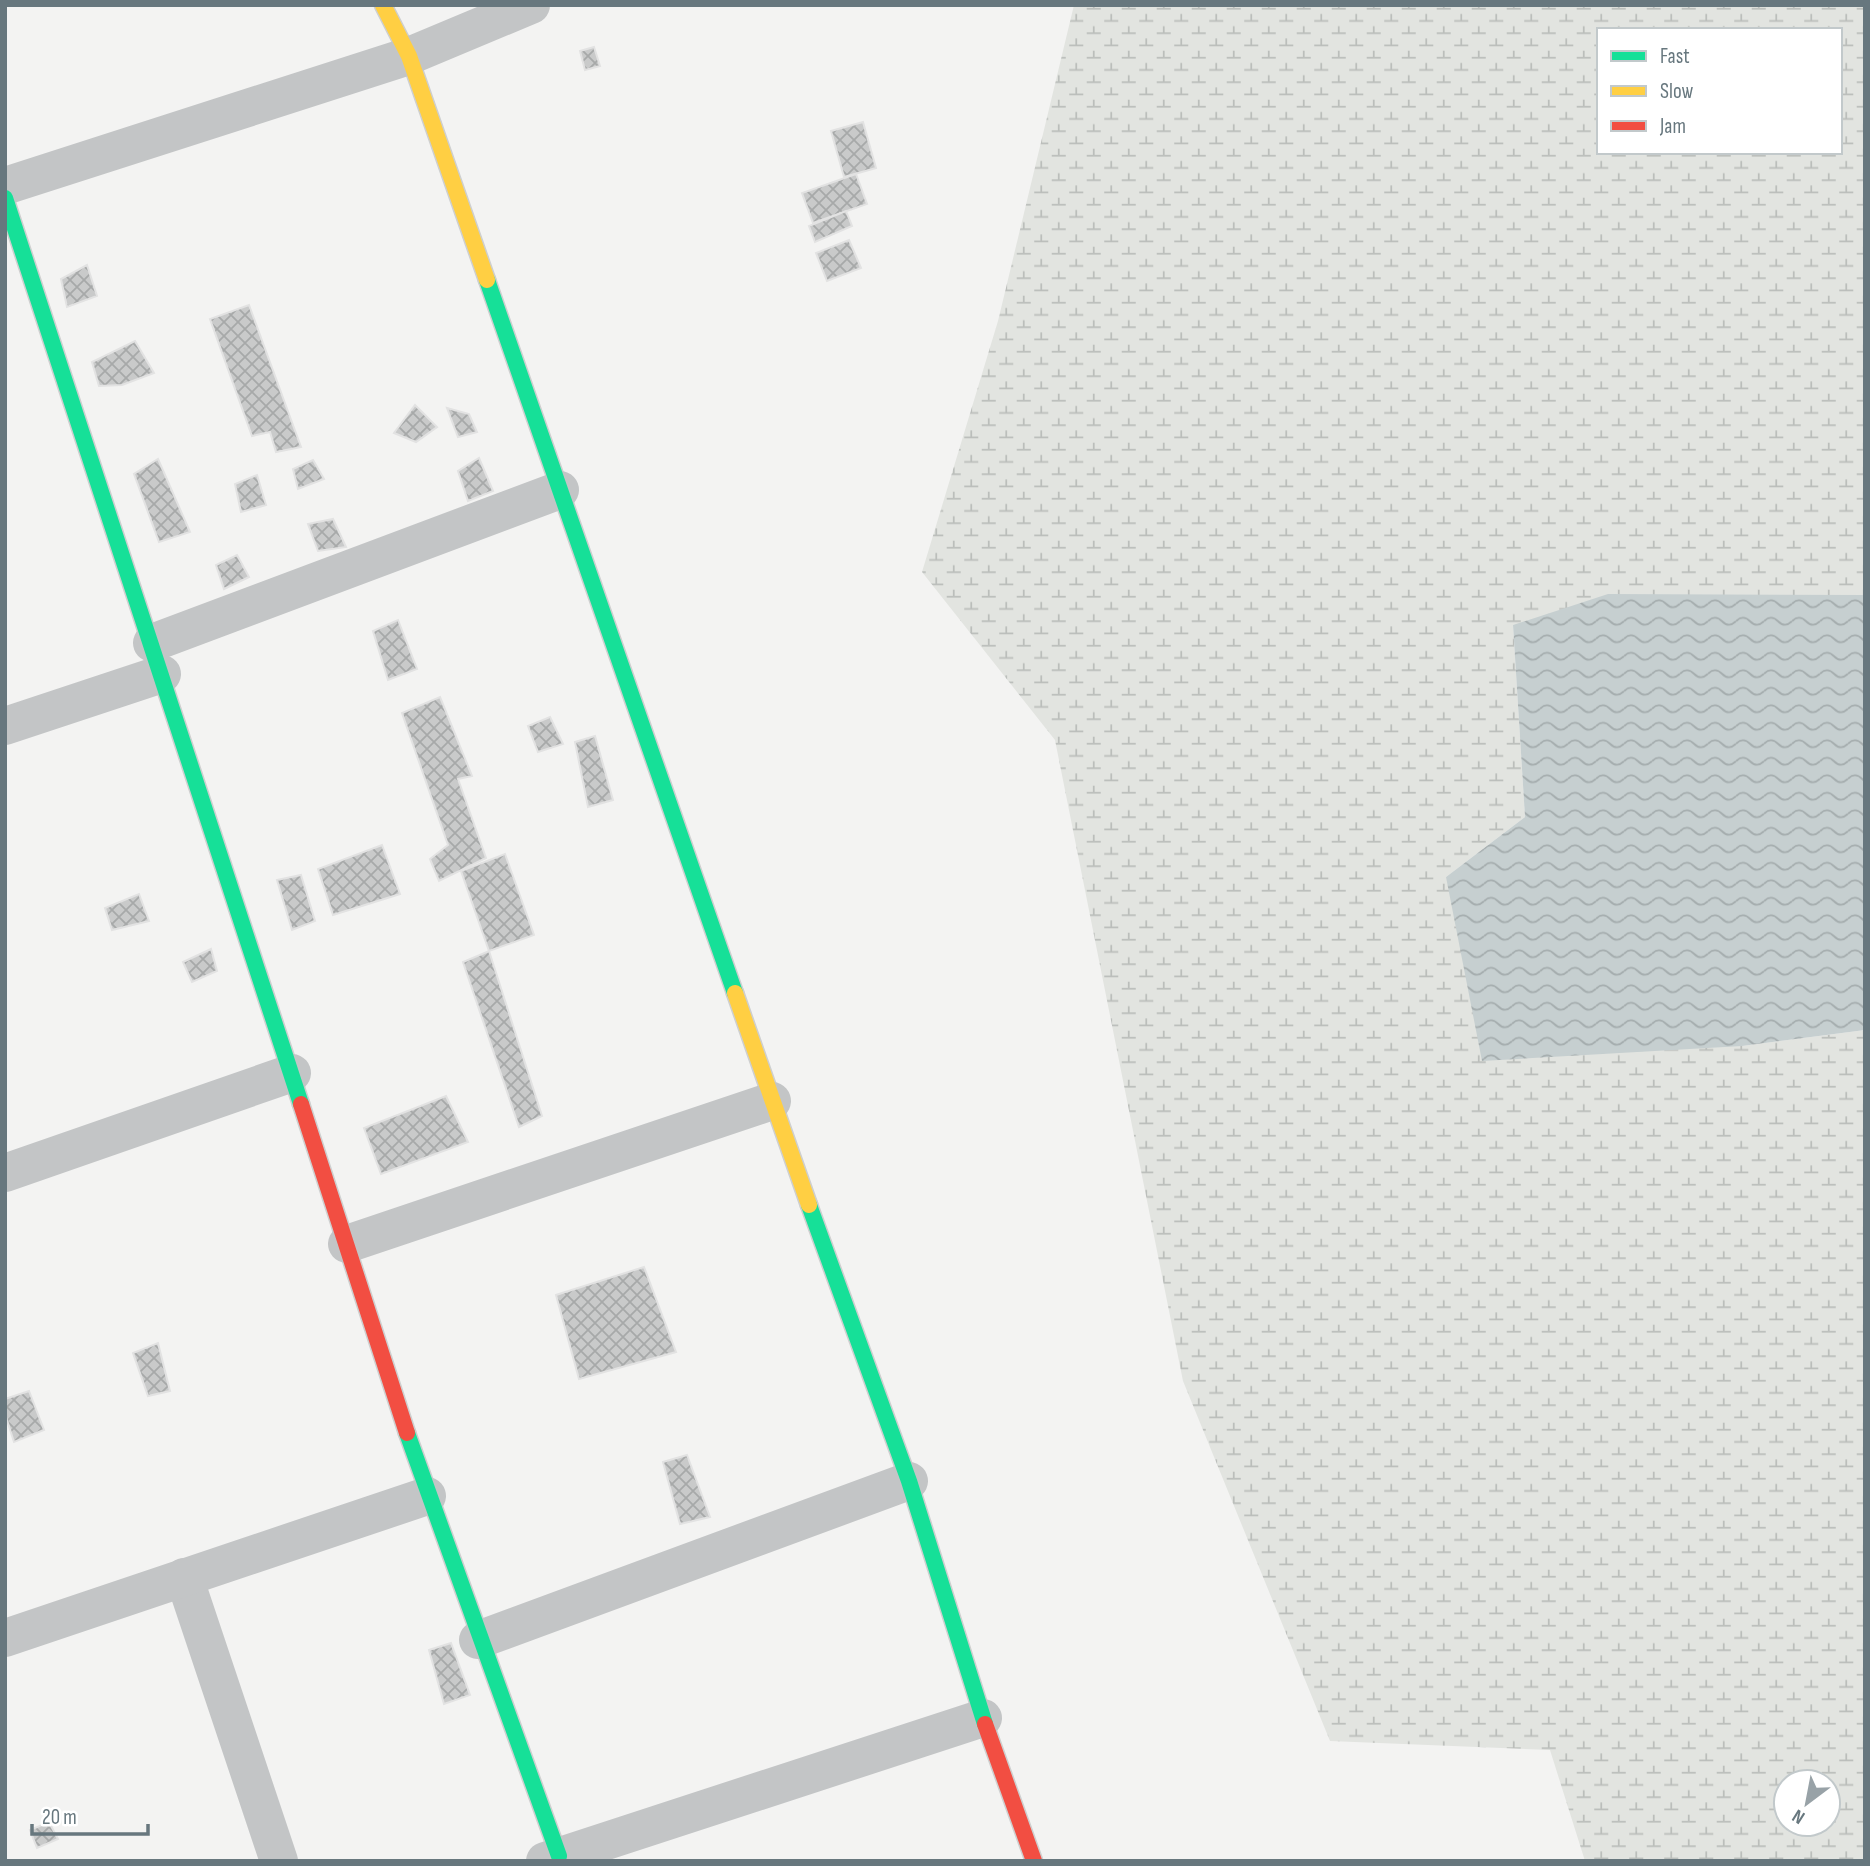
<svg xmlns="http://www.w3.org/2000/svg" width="1870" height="1866" font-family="'Sofia Sans Condensed',sans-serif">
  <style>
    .wetland { fill: url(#wetland-marsh); fill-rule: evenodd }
    .water { fill: url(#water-waves) }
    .building { fill: url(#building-cross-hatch); stroke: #e2e2e2; stroke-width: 2 }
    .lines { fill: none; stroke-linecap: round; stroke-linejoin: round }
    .fast-casing { stroke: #cecfcf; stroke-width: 19 }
    .slow-casing { stroke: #cecfcf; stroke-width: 19 }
    .jam-casing { stroke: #cecfcf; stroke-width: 19 }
    .street { stroke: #c3c5c6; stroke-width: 38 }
    .fast { stroke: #16e098; stroke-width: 16 }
    .slow { stroke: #ffcf43; stroke-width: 16 }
    .jam { stroke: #f24e42; stroke-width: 16 }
  </style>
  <defs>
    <pattern id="wetland-marsh" width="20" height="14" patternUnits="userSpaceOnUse" patternTransform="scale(1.75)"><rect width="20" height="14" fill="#e2e4e0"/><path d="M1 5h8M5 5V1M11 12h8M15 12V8" fill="none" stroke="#bbbebb"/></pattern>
    <pattern id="water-waves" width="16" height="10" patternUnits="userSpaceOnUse" patternTransform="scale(1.75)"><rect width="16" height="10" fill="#c6cfd0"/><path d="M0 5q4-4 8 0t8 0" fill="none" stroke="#a5adae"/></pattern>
    <pattern id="building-cross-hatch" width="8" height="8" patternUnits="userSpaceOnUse" patternTransform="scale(1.75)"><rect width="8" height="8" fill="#c9caca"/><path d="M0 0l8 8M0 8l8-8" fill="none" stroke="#a7a9a9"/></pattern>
  </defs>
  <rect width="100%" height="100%" fill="#f3f3f2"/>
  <path class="wetland" d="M1074,5h791v590l-352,30 12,192 -79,60 296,169 123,-16v831h-280l-35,-111 -220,-9 -147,-360 -128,-641 -133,-168 76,-251zM1599,30h241v122h-241zM1786,1782h42v42h-42z"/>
  <polygon class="water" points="1608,594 1865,595 1865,1030 1742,1046 1482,1061 1446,877 1525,817 1513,625"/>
  <g class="building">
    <polygon points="594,47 600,66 585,70 580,51"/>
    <polygon points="863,122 876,168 844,177 831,131"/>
    <polygon points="856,174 867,204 813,223 802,193"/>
    <polygon points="846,211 852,226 815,242 809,226"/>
    <polygon points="849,240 861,268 827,281 816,253"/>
    <polygon points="87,265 97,296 67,307 61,279"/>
    <polygon points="249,305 301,447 276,452 270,432 252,436 210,319"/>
    <polygon points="135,341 154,373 122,385 99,386 92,362"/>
    <polygon points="415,405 437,427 416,442 394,433"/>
    <polygon points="447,408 469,414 477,432 458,437"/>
    <polygon points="479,458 493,491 468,501 458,471"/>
    <polygon points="158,459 190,532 159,542 134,474"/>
    <polygon points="313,460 324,479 298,489 293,469"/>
    <polygon points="257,475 266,505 241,512 235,484"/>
    <polygon points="333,519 346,547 318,551 308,524"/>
    <polygon points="237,555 249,577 224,589 216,565"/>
    <polygon points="398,620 417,669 388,680 373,631"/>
    <polygon points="440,697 472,776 458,779 486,858 439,881 430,859 448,845 402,713"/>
    <polygon points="550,717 563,744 538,752 528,726"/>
    <polygon points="595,736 613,800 588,807 575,742"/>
    <polygon points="382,845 400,894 333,915 318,869"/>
    <polygon points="505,854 534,935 489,951 461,871"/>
    <polygon points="301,875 315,921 292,930 277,880"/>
    <polygon points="139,894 149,921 112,930 105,908"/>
    <polygon points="211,949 217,971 192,982 183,962"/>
    <polygon points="489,951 542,1116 519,1127 463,962"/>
    <polygon points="446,1096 468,1142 381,1174 364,1128"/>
    <polygon points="644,1267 676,1352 579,1379 556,1295"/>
    <polygon points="158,1343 170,1391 148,1396 133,1353"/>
    <polygon points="29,1391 44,1430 14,1442 5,1414 5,1399"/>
    <polygon points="687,1455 710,1517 680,1524 663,1462"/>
    <polygon points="451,1643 470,1695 444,1704 429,1650"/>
    <polygon points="49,1822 58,1839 37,1848 30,1830"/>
  </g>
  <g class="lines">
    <defs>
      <g id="fast">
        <polyline points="5,198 301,1104"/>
        <polyline points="487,280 735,993"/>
        <polyline points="809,1205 909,1481 985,1724"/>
        <polyline points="407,1433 559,1856"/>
      </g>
      <g id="slow">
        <polyline points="383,5 409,56 487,280"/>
        <polyline points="735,993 809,1205"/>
      </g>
      <g id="jam">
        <polyline points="301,1104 407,1433"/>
        <polyline points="985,1724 1034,1861"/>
      </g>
    </defs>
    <use href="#fast" class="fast-casing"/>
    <use href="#slow" class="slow-casing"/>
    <use href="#jam" class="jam-casing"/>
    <g class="street">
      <polyline points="5,186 409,56 531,5"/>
      <polyline points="152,643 560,490"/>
      <polyline points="5,726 162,674"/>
      <polyline points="5,1173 292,1073"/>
      <polyline points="347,1244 772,1101"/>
      <polyline points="184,1577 279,1861"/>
      <polyline points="5,1638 427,1496"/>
      <polyline points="478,1640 909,1481"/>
      <polyline points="545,1861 983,1718"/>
    </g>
    <use href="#fast" class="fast"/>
    <use href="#slow" class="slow"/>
    <use href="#jam" class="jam"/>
  </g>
  <rect width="1870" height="1866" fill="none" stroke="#67777e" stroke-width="14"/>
  <rect x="1597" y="28" width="245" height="126" fill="#ffffff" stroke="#c2c9cb" stroke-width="2"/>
  <rect x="1611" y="51" width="35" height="10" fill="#16e098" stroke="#c2c9cb" stroke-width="2"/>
  <text x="1660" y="63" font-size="21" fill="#67777e">Fast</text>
  <rect x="1611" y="86" width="35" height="10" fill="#ffcf43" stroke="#c2c9cb" stroke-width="2"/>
  <text x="1660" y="98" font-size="21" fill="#67777e">Slow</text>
  <rect x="1611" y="121" width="35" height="10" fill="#f24e42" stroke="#c2c9cb" stroke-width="2"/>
  <text x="1660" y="133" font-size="21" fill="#67777e">Jam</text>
  <g transform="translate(1807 1803) rotate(212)"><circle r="33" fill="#ffffff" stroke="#c2c9cb" stroke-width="2"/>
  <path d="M0-5L12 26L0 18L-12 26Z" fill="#98a2a7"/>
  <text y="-10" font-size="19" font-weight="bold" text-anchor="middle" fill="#67777e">N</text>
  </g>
  <path d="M32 1824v10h116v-10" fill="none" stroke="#67777e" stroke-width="3.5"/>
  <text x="42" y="1824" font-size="21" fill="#67777e" stroke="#ffffff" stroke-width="5" paint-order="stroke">20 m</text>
</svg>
